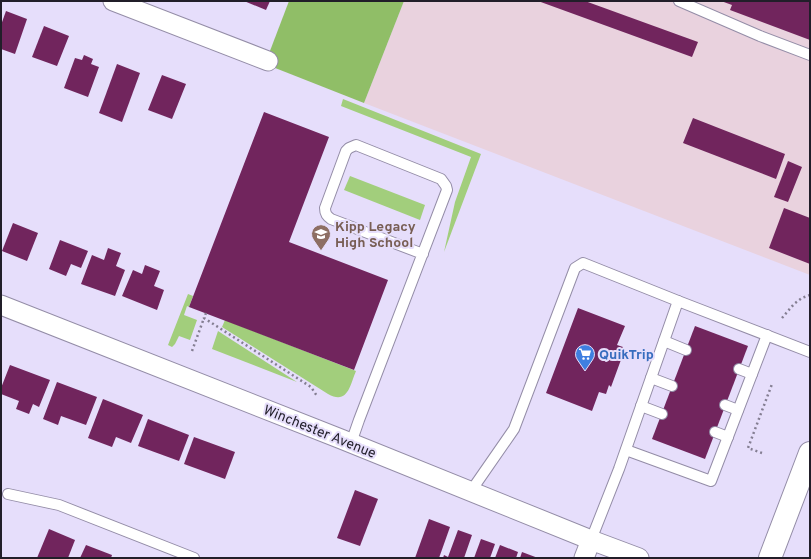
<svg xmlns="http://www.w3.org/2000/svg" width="811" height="559" font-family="Overpass,sans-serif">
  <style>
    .industrial { fill: #e9d2de }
    .green { fill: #a2ce7c }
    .forest { fill: #90be67 }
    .building { fill: #71255d }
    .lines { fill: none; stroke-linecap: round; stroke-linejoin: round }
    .service-casing { stroke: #948da7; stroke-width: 12 }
    .minor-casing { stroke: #948da7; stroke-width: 21 }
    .secondary-casing { stroke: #948da7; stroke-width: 24 }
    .path { stroke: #847e92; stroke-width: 2.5; stroke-dasharray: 2 3; stroke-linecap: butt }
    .service { stroke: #fff; stroke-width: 10 }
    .minor { stroke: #fff; stroke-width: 19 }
    .secondary { stroke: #fff; stroke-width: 22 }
    .labels { text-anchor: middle; stroke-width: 4; stroke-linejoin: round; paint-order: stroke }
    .education-label { font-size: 14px; font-weight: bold; fill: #785e54; stroke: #e6defb; text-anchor: start }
    .shop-label { font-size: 14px; font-weight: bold; fill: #366cbe; stroke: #e6defb; text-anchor: start }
    .street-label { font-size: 14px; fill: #211e29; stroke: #e6defb }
  </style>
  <rect width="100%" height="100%" fill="#e6defb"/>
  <polygon class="industrial" points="404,1 810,1 810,275 364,103"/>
  <g class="green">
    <polygon points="343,99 481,154 444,252 455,202 471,157 341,106"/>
    <polygon points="350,176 425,205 420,220 344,190"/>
    <polygon points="188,294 193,296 189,307 187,306 184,315 197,320 190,340 179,336 175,344 172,347 168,345"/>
    <path d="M225,320l131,51c-6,14 -8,34 -28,23l-106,-67z"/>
    <polygon points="218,331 297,382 212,349"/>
  </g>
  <polygon class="forest" points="289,1 404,1 364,103 265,64"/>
  <g class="building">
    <polygon points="244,1 270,1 266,10"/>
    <polygon points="538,1 585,1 698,42 692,57"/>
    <polygon points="721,1 810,1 810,40 730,10 732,5"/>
    <polygon points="6,11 27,19 15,54 1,49 1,25"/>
    <polygon points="44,26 69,36 57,66 32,57"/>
    <polygon points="84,55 93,59 91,64 99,67 88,97 64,88 75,58 82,60"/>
    <polygon points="117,64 140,73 122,122 99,113"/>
    <polygon points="162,75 186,84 172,119 148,110"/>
    <polygon points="264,112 329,137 289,242 388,280 354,370 189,307"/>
    <polygon points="693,118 785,154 776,179 683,143"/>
    <polygon points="788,161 802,167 788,202 774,197"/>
    <polygon points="784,208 810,218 810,264 769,248"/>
    <polygon points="13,223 38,233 27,261 2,251"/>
    <polygon points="60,240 88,251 81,268 71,264 66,276 49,269"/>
    <polygon points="108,248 121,253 116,266 125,270 115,296 81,284 92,255 104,260"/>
    <polygon points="145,265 160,271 154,286 164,290 157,310 122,296 133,270 142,274"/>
    <polygon points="578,308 625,326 617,345 623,347 620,356 622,357 611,387 609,385 606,394 599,392 592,411 546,393"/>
    <polygon points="695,326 748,346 705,459 652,439"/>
    <polygon points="10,365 50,380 39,407 33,404 29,414 16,409 19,401 1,394 1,388"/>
    <polygon points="57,382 97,397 86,425 61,416 58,425 43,419"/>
    <polygon points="103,399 143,415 131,443 116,437 112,447 88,438"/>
    <polygon points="148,419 189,435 179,461 138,446"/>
    <polygon points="194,437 235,452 225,479 184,464"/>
    <polygon points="355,490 378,499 360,546 337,538"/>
    <polygon points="429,519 450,527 439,558 415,558"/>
    <polygon points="49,529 75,540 68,558 37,558"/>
    <polygon points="458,530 472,535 464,558 443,558 444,555 448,557"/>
    <polygon points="481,539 495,544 490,558 474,558"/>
    <polygon points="86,545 112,555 111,558 80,558"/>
    <polygon points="500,545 518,552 516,558 495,558"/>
    <polygon points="522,552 538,558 520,558"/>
  </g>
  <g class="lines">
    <defs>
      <g id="service">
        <polyline points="679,1 760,36 810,55"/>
        <polyline points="664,341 686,350"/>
        <polyline points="739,369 752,374"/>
        <polyline points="651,378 672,386"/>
        <polyline points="725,405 738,410"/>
        <polyline points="641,406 662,414"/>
        <polyline points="715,432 728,437"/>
        <path d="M351,443l8,-23 88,-230 -1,-4 -5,-7 -85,-34 -7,3 -3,3 -21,57c0,6 2,8 6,11l92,35"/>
        <polyline points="626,450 711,481 767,335"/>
        <polyline points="471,491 514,429 575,268 583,263 678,301"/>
        <polyline points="8,494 59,505 194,558"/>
        <polyline points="591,540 619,469 678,301 810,352"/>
      </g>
      <g id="minor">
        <polyline points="113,1 268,61"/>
        <polyline points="1,305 341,439 591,540 639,558"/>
        <polyline points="584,558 591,540"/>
      </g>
      <polyline id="secondary" points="770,558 810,453"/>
    </defs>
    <use href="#service" class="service-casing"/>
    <use href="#minor" class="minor-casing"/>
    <use href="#secondary" class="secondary-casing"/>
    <g class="path">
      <polyline points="206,313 204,318 311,387 317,396"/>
      <polyline points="782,318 794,304 802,298 810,295"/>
      <polyline points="192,351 204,318"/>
      <polyline points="762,453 748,448 772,384"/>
    </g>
    <use href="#service" class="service"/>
    <use href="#minor" class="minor"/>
    <use href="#secondary" class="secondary"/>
  </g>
  <defs>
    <symbol id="school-pin" viewBox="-11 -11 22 30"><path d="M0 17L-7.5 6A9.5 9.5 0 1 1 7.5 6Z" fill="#8d6e63" stroke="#e6defb"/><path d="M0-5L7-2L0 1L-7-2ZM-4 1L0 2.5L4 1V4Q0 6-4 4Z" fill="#fff"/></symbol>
    <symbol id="supermarket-pin" viewBox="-11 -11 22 30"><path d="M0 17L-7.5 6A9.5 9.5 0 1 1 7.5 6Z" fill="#3f7fe0" stroke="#e6defb"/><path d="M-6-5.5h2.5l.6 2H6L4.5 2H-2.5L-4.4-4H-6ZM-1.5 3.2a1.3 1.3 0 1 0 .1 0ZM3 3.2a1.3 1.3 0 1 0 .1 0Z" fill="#fff"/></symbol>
  </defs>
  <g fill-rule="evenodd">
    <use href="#school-pin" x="310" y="223" width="22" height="30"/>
    <use href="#supermarket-pin" x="574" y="343" width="22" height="30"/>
  </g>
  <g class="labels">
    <g class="education-label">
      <text x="335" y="231">Kipp Legacy<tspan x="335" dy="16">High School</tspan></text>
    </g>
    <g class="shop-label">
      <text x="599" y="359">QuikTrip</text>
    </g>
    <g class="street-label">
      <text transform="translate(320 431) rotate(22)" y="5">Winchester Avenue</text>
    </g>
  </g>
  <rect width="811" height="559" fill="none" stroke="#211e29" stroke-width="4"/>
</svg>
